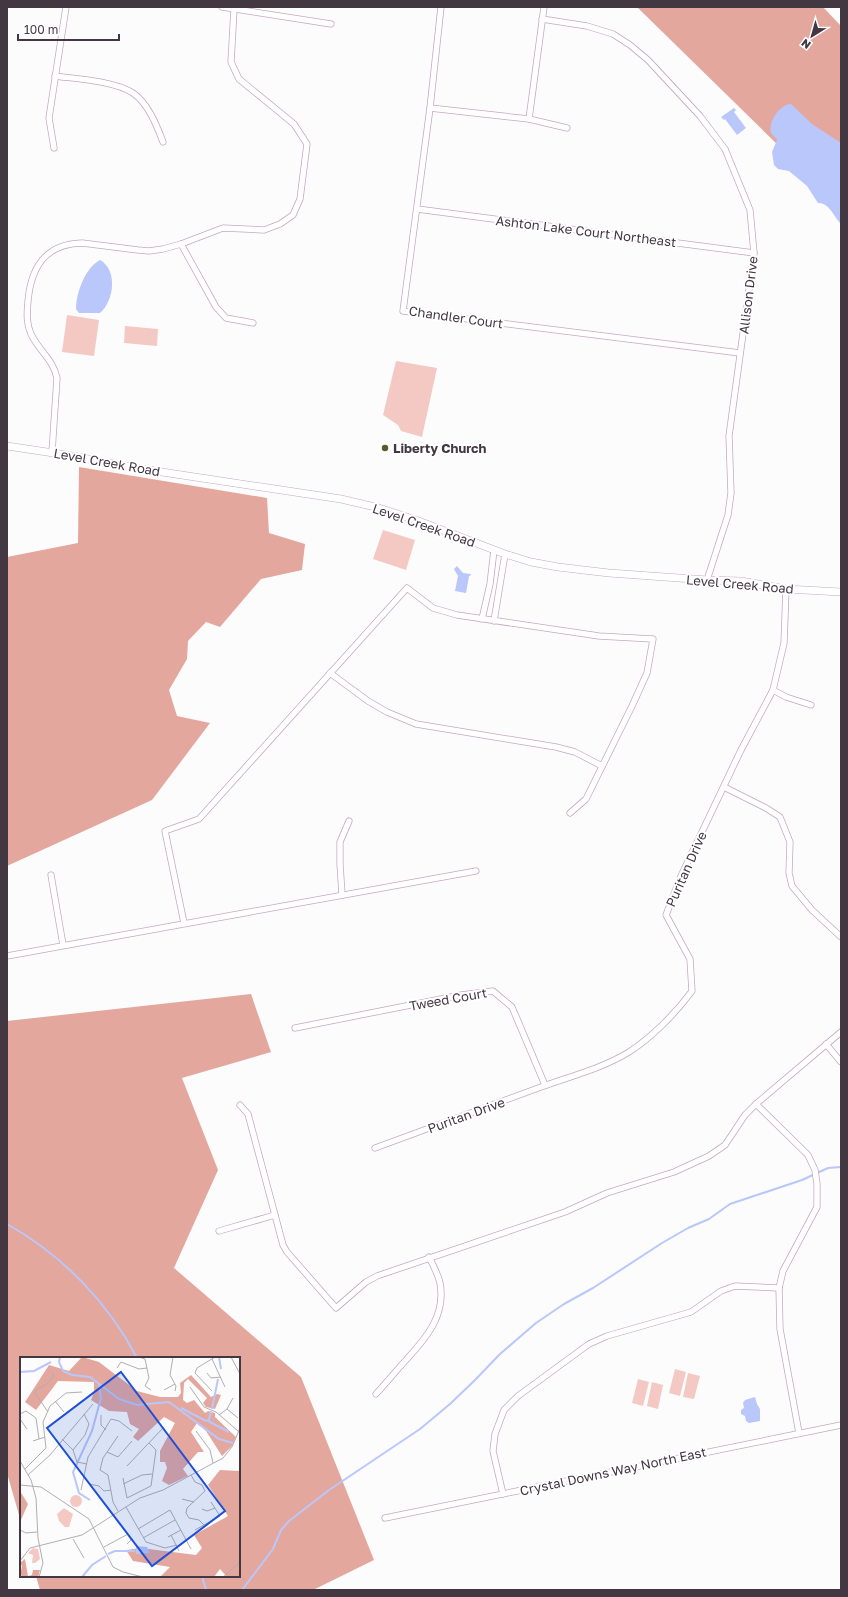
<svg xmlns="http://www.w3.org/2000/svg" width="848" height="1597" font-family="'Golos Text',sans-serif">
  <style>
    .green { fill: #f4c9c3 }
    .forest { fill: #e4a79e }
    .water { fill: #b9c7fb }
    .lines { fill: none; stroke-linecap: round; stroke-linejoin: round }
    .stream { stroke: #b9c7fb; stroke-width: 2 }
    .minor-casing { stroke: #c5a8c1; stroke-width: 7 }
    .tertiary-casing { stroke: #c5a8c1; stroke-width: 8 }
    .minor { stroke: #fff; stroke-width: 5.5 }
    .tertiary { stroke: #fff; stroke-width: 7 }
    .poi-dot { fill: #585c2a; stroke: #fff; stroke-width: 1.5 }
    .labels { text-anchor: middle; stroke-width: 4; stroke-linejoin: round; paint-order: stroke }
    .street-label { font-size: 13px; fill: #433742; stroke: #fff }
    .poi-label { font-size: 13px; font-weight: bold; fill: #433742; stroke: #fff; text-anchor: start }
    .inset-river { fill: none; stroke: #b9c7fb; stroke-width: 2 }
    .inset-road { fill: none; stroke: #b2adb2; stroke-width: 1 }
    .view { fill: #1d4ed8; fill-opacity: 0.15; stroke: #1d4ed8; stroke-width: 2 }
    .inset-edge { fill: none; stroke: #433742; stroke-width: 2 }
  </style>
  <rect width="100%" height="100%" fill="#fcfcfc"/>
  <g class="green">
    <polygon points="67,315 99,320 94,356 62,352"/>
    <polygon points="125,326 158,329 157,346 124,343"/>
    <polygon points="396,361 437,368 422,437 401,431 398,425 383,415"/>
    <polygon points="383,530 415,540 406,570 373,559"/>
    <polygon points="675,1369 686,1372 680,1396 669,1393"/>
    <polygon points="688,1373 700,1376 694,1399 683,1397"/>
    <polygon points="638,1379 649,1382 643,1406 632,1403"/>
    <polygon points="652,1382 663,1385 658,1409 647,1406"/>
  </g>
  <g class="forest">
    <polygon points="637,7 823,7 841,26 841,202 828,194"/>
    <polygon points="79,467 267,498 269,533 305,544 302,570 261,579 220,627 206,622 188,641 187,659 169,690 177,716 210,723 152,800 7,866 7,557 78,543"/>
    <polygon points="251,994 271,1052 182,1078 218,1170 174,1268 301,1377 374,1560 313,1590 40,1590 36,1576 239,1576 239,1358 21,1358 21,1522 7,1473 7,1021"/>
  </g>
  <g class="water">
    <path d="M791,104l21,20 29,19v81c-8,-8 -11,-21 -23,-21l-11,-17 -18,-15 -11,-2 -4,-4 -2,-13 5,-12c-1,-2 -5,-5 -6,-7 -3,-10 8,-29 20,-29z"/>
    <polygon points="734,108 736,110 734,112 746,128 737,135 725,119 724,120 721,117"/>
    <path d="M100,260c18,10 14,41 0,53h-21l-3,-4c0,-16 9,-41 24,-49z"/>
    <polygon points="457,566 463,573 471,574 470,576 469,576 466,593 455,591 458,576 454,569"/>
    <polygon points="755,1397 757,1404 760,1409 760,1421 749,1423 746,1421 745,1416 741,1414 741,1410 744,1408 743,1403 745,1400"/>
  </g>
  <g class="lines">
    <g class="stream">
      <path d="M7,1224c55,31 101,78 130,134"/>
      <polyline points="202,1576 206,1590"/>
      <polyline points="242,1590 273,1549 281,1530 289,1521 329,1490 420,1429 450,1404 475,1380 500,1354 536,1323 564,1304 593,1288 662,1243 688,1228 709,1219 730,1204 802,1180 828,1168 841,1167"/>
    </g>
    <defs>
      <g id="minor">
        <polyline points="222,7 331,24"/>
        <polyline points="441,7 430,108 403,311 740,353"/>
        <polyline points="542,19 587,26 613,34 630,45 648,60 700,116 725,149 750,210 754,253 729,436 731,493 728,515 707,580"/>
        <path d="M55,76c22,3 60,5 78,17 15,10 24,33 30,49"/>
        <polyline points="430,108 529,119 567,128"/>
        <polyline points="529,119 544,7"/>
        <polyline points="54,148 49,118 66,7"/>
        <polyline points="417,209 754,253"/>
        <polyline points="181,244 216,307 226,318 253,323"/>
        <path d="M52,452l5,-74c-4,-19 -18,-27 -26,-44 -5,-11 -4,-21 -3,-33 3,-34 17,-57 54,-58l56,7 11,1 14,-2 18,-5 42,-16 41,2 16,-6 13,-9 7,-16 7,-55 -13,-20 -55,-45 -8,-17 3,-53"/>
        <polyline points="482,619 490,584 494,550"/>
        <polyline points="494,621 505,554"/>
        <polyline points="330,673 368,701 387,712 416,724 556,747 575,752 602,766"/>
        <polyline points="773,690 786,697 811,705"/>
        <polyline points="724,787 766,808 780,817 790,842 789,873 792,886 812,910 841,937"/>
        <polyline points="51,875 63,945"/>
        <polyline points="342,895 340,864 340,842 349,821"/>
        <polyline points="184,923 165,831 199,819 407,588 433,608 457,615 599,636 653,639 647,673 632,706 586,799 570,813"/>
        <polyline points="7,956 476,871"/>
        <polyline points="295,1028 461,995 493,991 512,1007 545,1085"/>
        <polyline points="826,1044 841,1062"/>
        <polyline points="756,1104 808,1155 815,1170 817,1184 817,1207 783,1271 779,1288 780,1329 799,1433"/>
        <polyline points="240,1105 248,1114 283,1245 287,1252 336,1308 366,1282 377,1276 565,1212 607,1193 674,1172 709,1156 725,1145 745,1115 756,1104 841,1032"/>
        <path d="M375,1148c55,-20 111,-41 166,-61 30,-11 60,-18 88,-35 22,-14 47,-39 63,-61l-2,-32 -24,-44 15,-39 60,-126 32,-60 11,-47 2,-54"/>
        <polyline points="219,1231 275,1215"/>
        <path d="M376,1394c10,-11 20,-23 30,-34 21,-23 40,-45 34,-77 -2,-9 -7,-18 -11,-26"/>
        <polyline points="503,1494 493,1451 495,1434 504,1410 518,1396 589,1344 607,1336 691,1312 721,1291 735,1286 779,1288"/>
        <polyline points="385,1518 841,1425"/>
      </g>
      <polyline id="tertiary" points="7,446 67,455 142,469 341,499 379,508 416,520 505,554 531,562 558,567 609,573 707,580 741,581 786,589 841,592"/>
    </defs>
    <use href="#minor" class="minor-casing"/>
    <use href="#tertiary" class="tertiary-casing"/>
    <use href="#minor" class="minor"/>
    <use href="#tertiary" class="tertiary"/>
  </g>
  <circle class="poi-dot" cx="385" cy="448" r="4"/>
  <g class="labels">
    <g class="street-label">
      <text transform="translate(586 231) rotate(7)" y="5">Ashton Lake Court Northeast</text>
      <text transform="translate(748 295) rotate(-83)" y="5">Allison Drive</text>
      <text transform="translate(456 317) rotate(8)" y="5">Chandler Court</text>
      <text transform="translate(107 462) rotate(10)" y="5">Level Creek Road</text>
      <text transform="translate(424 525) rotate(19)" y="5">Level Creek Road</text>
      <text transform="translate(740 584) rotate(5)" y="5">Level Creek Road</text>
      <text transform="translate(686 869) rotate(-66)" y="5">Puritan Drive</text>
      <text transform="translate(448 999) rotate(-10)" y="5">Tweed Court</text>
      <text transform="translate(466 1115) rotate(-20)" y="5">Puritan Drive</text>
      <text transform="translate(613 1471) rotate(-12)" y="5">Crystal Downs Way North East</text>
    </g>
    <g class="poi-label">
      <text x="393" y="453">Liberty Church</text>
    </g>
  </g>
  <g transform="translate(20 1357)">
    <rect width="220" height="220" fill="#fcfcfc"/>
    <path d="M50 144a6 6 0 1 1 12 0a6 6 0 1 1-12 0ZM44,151l9,6 -4,13h-4l-6,-6 -2,-7zM13,191l5,1 2,10 -5,4h-3l1,-8 -5,-2z" fill="#f4c9c3"/>
    <path d="M62,0l17,5 38,29 23,6h18l3,-4 -1,-10 11,-8 20,22 6,-3 4,1 -6,14 -9,-2 -3,-4 4,-5 -19,-19 -4,4 -1,17 4,3 7,-3 11,13 3,-2 7,2v4l21,20 -4,9 -10,10 -16,-25 -9,-8 -6,9 13,20h-6l-15,17 5,7 -19,9 -7,-4 5,-13 -2,-6h-5v-11l15,-28 -11,-6 -26,24 -5,-4 6,-8 -9,-5 -3,-12 -18,-1 -18,-11 3,-7v-11l-36,-1 -22,29 -11,-8 24,-37 20,6zM200,113l20,1v106h-13l-7,-8 -6,8h-54l10,-10 -37,-6 -7,-11 15,-2 55,7 6,-7 -8,-13 34,-19 -20,-31zM0,134l8,13 -8,18zM5,202l3,17 4,-1 1,-5h7l-2,7h-14l-4,-2 2,-9 -2,-3z" fill="#e4a79e"/>
    <path d="M116,189l11,1 3,6 -14,1z" fill="#b9c7fb"/>
    <path class="inset-river" d="M40,0l-1,5 4,9 9,4 18,2 29,22 18,6 32,-3 50,37 14,4M199,0l2,12M0,15l14,-1 17,-9M161,51l25,13 3,-1 2,-9M192,52l6,-30M188,64l21,11M70,143l-11,-7 -6,-21 19,-41 9,-33 -2,-14M88,197l7,-3h20M62,220l10,-12 14,-9"/>
    <path class="inset-road" d="M119,0l6,2 4,19 -4,8 6,4M153,0l-3,18 6,11 -1,5M211,0l9,17M192,2l13,28M97,11l4,-6 18,7 8,-1M187,16l4,5 10,-1M170,30l14,20 12,5 22,19M144,33l11,-6M192,34l-17,-18 2,-5 18,-11M35,44l9,11M207,52l11,9M28,55l-13,-19 1,-3 11,-6 7,-9 -3,-3M0,57l6,-3 10,7 3,21M81,58v10l5,5M199,58l8,-6 6,-11M0,62l7,10M176,74l14,19 3,13M98,79l-15,22 -3,12 8,5 5,27 5,9M42,82l11,11 4,12 10,2M13,84l12,-4M53,93l12,-15 4,-11 -5,-10M87,95l11,5 14,-16M0,104l11,19 5,18 2,40 5,25 -4,14M107,109l37,-39M5,112l21,-21 -3,-26 7,-16 16,-13 16,-1M8,118l22,-20 43,-51M171,118l4,7 7,3 3,6 -18,17 -1,5 3,5 10,2 5,5M103,121l4,20 24,-12 5,-36 -7,-7M69,127l10,2 5,5 7,-1M103,127l19,-9 10,-1M0,128l21,2 48,32 24,48 10,5 20,5M61,133l7,-33 23,-38 8,2 13,10M162,142l12,3M106,150l20,35 19,6 12,-3M182,152l5,2 8,-3M118,172l32,-19 21,39M0,173l6,3 11,-1M175,173l25,-14 -9,-14M151,178l8,16M148,180l13,-7M123,181l32,-18M53,182l11,19M84,190l24,-13 3,6 -4,4M0,204l10,-13 52,-13 58,-37 23,-8 60,-32 9,-11 8,-19M203,220l17,-15"/>
    <path class="view" d="M101,15l104,139 -73,55 -105,-138z"/>
    <rect width="220" height="220" class="inset-edge"/>
  </g>
  <rect width="848" height="1597" fill="none" stroke="#433742" stroke-width="16"/>
  <g transform="translate(812 36) rotate(217)" stroke="#ffffff" stroke-width="3" paint-order="stroke">
  <path d="M0-3L7 15L0 10L-7 15Z" fill="#433742"/>
  <text y="-6" font-size="11" font-weight="bold" text-anchor="middle" fill="#433742">N</text>
  </g>
  <path d="M18 34v6h101v-6" fill="none" stroke="#433742" stroke-width="2"/>
  <text x="24" y="34" font-size="12" fill="#433742" stroke="#ffffff" stroke-width="3" paint-order="stroke">100 m</text>
</svg>
